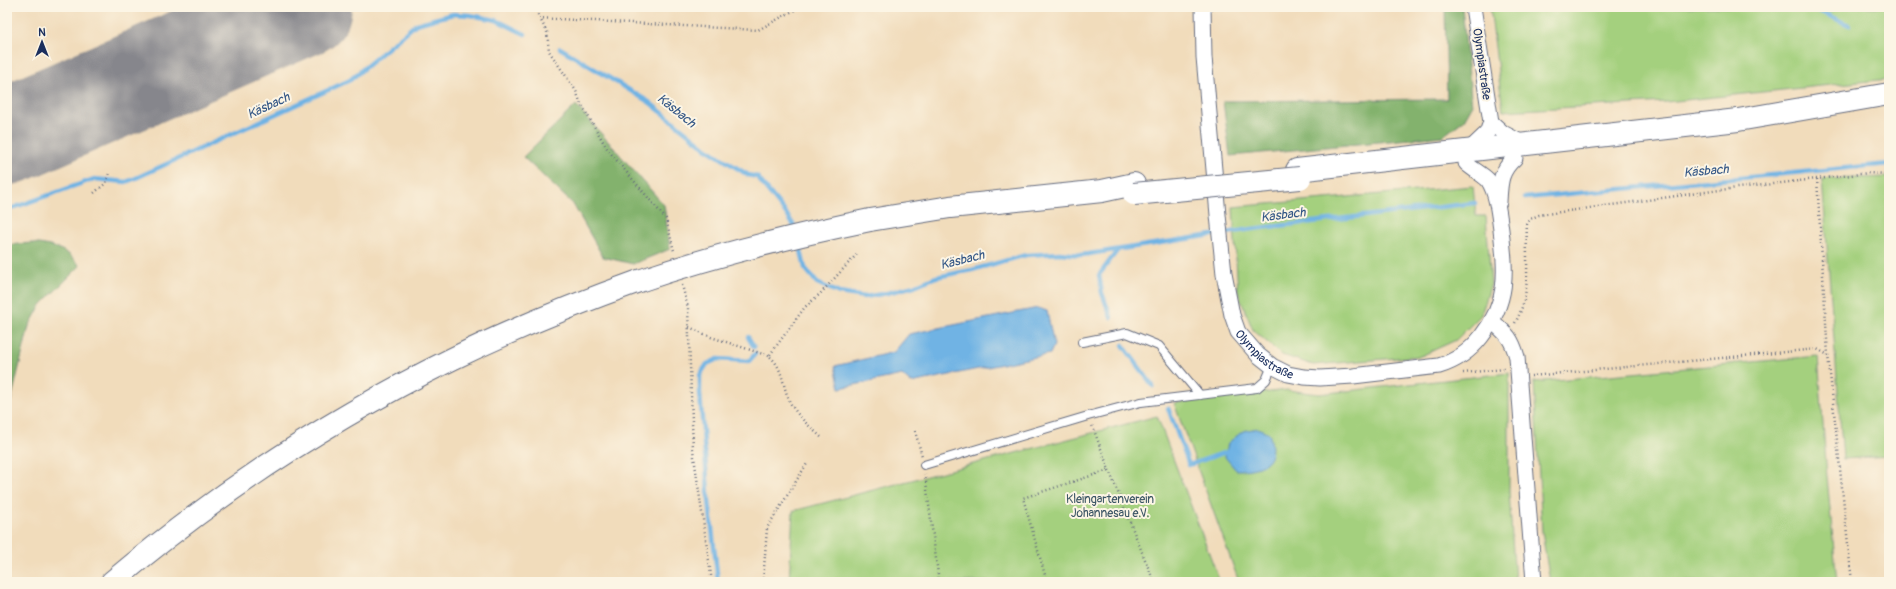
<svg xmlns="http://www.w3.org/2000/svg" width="1896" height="589" font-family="Pangolin,sans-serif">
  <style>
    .green { fill: #a4d07e; stroke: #60806e }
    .forest { fill: #83b26d; stroke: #4f7066 }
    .water { fill: #6fb3e4; stroke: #4571a1 }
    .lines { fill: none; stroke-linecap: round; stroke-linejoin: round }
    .stream { stroke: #6fb3e4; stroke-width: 4.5 }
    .runway { stroke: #86868c; stroke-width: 98 }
    .service-casing { stroke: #666c7f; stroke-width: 10 }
    .minor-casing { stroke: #666c7f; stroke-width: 17 }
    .primary-casing { stroke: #666c7f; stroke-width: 24 }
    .path { stroke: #666c7f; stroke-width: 2.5; stroke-dasharray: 1 3; stroke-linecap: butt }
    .service { stroke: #fff; stroke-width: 8 }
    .minor { stroke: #fff; stroke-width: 15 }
    .primary { stroke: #fff; stroke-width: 22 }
    .primary-bridge-casing { stroke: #666c7f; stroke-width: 24; stroke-linecap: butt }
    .primary-bridge { stroke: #fff; stroke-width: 22 }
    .labels { text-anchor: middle; stroke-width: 4; stroke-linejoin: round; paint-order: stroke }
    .street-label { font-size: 12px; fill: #1b2f5e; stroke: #fcf5e5 }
    .park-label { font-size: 12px; fill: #3d5766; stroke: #fcf5e5 }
    .water-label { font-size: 13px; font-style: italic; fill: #345786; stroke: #fcf5e5 }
  </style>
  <rect width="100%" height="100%" fill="#fcf5e5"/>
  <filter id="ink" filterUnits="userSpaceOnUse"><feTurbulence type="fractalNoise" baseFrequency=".025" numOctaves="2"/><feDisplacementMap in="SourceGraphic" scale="8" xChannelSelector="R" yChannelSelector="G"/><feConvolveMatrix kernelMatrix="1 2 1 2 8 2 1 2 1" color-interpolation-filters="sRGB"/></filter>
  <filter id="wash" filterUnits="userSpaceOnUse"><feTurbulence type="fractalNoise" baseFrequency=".012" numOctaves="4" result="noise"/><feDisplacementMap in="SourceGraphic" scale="16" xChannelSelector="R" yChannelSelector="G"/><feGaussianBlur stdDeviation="0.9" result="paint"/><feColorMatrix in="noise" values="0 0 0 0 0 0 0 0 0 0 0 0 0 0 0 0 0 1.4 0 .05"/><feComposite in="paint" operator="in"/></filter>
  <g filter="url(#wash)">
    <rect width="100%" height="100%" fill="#f1dcbb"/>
    <g class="green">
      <polygon points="1490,7 1889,7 1889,79 1666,102 1503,111"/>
      <polygon points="1889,177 1889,456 1843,459 1822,179"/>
      <polygon points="1473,186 1476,216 1486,216 1491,284 1481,315 1456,340 1421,356 1313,365 1282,355 1253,330 1238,293 1233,207"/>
      <polygon points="1818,356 1827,477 1837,582 1550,582 1542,532 1534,382"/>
      <polygon points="1509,373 1509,491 1515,582 1239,582 1174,403 1287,390 1319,394"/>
      <polygon points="1157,416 1220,582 789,582 793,511"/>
    </g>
    <g class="forest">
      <polygon points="1445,7 1462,7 1472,106 1464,120 1443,136 1230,156 1223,101 1447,99"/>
      <polygon points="576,105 664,205 670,249 633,264 603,257 573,204 523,157"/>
      <path d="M32,243c21,3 35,5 48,23l-39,39 -12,21 -22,91v-172z"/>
    </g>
    <g class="water">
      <polygon points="1038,308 1047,311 1054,345 1050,354 911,383 902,375 840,388 835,366 894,352 909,334"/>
      <path d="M1258,428l11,5c10,30 -7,37 -33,37l-11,-13 3,-14 15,-12z"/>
    </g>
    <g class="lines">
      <g class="stream">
        <polyline points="1810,7 1849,25"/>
        <polyline points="560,48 649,102 707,149 748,175 757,177 785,212 796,229"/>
        <polyline points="1525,198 1889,164"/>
        <polyline points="7,210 94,179 126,182 136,178 350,80 416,24 453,14 470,15 496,20 525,34"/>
        <polyline points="799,242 805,268 817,283 839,293 865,297 887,293 914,286 936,277 972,270 1026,255 1060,253 1082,255 1252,229 1475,203"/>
        <polyline points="1111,317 1102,293 1099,275 1117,251"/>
        <polyline points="748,337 754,347"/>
        <polyline points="1123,345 1153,386"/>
        <polyline points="1168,408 1189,465 1226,452"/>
        <polyline points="718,582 708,492 700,394 700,375 707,364 718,359 749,361 755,354"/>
      </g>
      <polyline class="runway" points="7,136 303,7"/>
    </g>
  </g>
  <g filter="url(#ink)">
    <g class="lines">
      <defs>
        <g id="service">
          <polyline points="1082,342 1127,333 1159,346 1200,395"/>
          <polyline points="924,465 1088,416 1141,402 1257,388 1266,380 1272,366"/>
        </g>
        <g id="minor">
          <path id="s1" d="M1203,7l1,50 14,158 6,59 8,41 6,17 20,23 14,11 16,8 16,3 16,1 33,-2 86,-10c17,-5 31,-15 42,-29 28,-36 25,-64 20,-107 -2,-15 -4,-37 -13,-50 -6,-6 -16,-11 -22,-17"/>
          <polyline points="1491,122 1503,133 1524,144"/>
          <polyline points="1467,152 1487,133 1491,122 1473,7"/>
          <path d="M1499,202c1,-19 1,-31 16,-44"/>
          <path d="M1493,322c14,12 19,17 24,35l17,225"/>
        </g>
        <g id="primary">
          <polyline points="1297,170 1738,120 1889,94"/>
          <polyline points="870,220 950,207 1102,191 1134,184"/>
          <path d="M112,582c104,-88 218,-163 340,-223 61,-30 123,-55 187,-78"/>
        </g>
      </defs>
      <use href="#service" class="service-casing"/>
      <use href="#minor" class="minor-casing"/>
      <use href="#primary" class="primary-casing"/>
      <g class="path">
        <polyline points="534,7 547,32 549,51 576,91 581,104 608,150 666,219 674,251"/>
        <polyline points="539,18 758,30 800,7"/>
        <polyline points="1817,179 1828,355"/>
        <polyline points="94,193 106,183 109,173"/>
        <polyline points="682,285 688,308 693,450 712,582"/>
        <path d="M1515,323c18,-31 10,-65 12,-99l3,-5 9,-4 181,-25 149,-17 20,1"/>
        <polyline points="689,327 711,337 769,356"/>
        <polyline points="1463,373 1504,369"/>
        <polyline points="1531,376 1817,349 1828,355 1852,582"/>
        <polyline points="915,431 922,456"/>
        <path d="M821,437c-11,-10 -26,-23 -32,-37 -7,-16 -6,-33 -20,-44l36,-49 15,-13 38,-41"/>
        <polyline points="1109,470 1154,582"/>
        <polyline points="925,474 939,582"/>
        <polyline points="763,582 767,528 808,462"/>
        <polyline points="1047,582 1023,498 1109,470 1092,425"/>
      </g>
      <use href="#service" class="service"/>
      <use href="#minor" class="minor"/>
      <use href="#primary" class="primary"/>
      <defs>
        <g id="primary-bridge">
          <polyline points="1134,194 1300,178"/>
          <path d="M639,281c76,-26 153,-45 231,-61"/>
        </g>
      </defs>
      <use href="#primary-bridge" class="primary-bridge-casing"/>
      <use href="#primary-bridge" class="primary-bridge"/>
    </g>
  </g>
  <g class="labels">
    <g class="street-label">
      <text transform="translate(1482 64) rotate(82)" y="4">Olympiastraße</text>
      <text dy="4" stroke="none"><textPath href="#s1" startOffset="363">Olympiastraße</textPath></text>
    </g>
    <g class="park-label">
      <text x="1110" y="503">Kleingartenverein<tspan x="1110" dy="14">Johannesau e.V.</tspan></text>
    </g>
    <g class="water-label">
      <text transform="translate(268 105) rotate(-25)" y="5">Käsbach</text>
      <text transform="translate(677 110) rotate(39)" y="5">Käsbach</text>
      <text transform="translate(1706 170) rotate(-5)" y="5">Käsbach</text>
      <text transform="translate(1283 214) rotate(-7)" y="5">Käsbach</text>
      <text transform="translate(962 259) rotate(-14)" y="5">Käsbach</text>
    </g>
  </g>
  <rect width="1896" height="589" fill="none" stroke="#fcf5e5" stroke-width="24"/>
  <g transform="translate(42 42)" stroke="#fcf5e5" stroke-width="3" paint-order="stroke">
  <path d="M0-3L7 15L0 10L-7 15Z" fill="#1b2f5e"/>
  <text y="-6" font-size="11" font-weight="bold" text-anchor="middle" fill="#1b2f5e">N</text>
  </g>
</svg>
